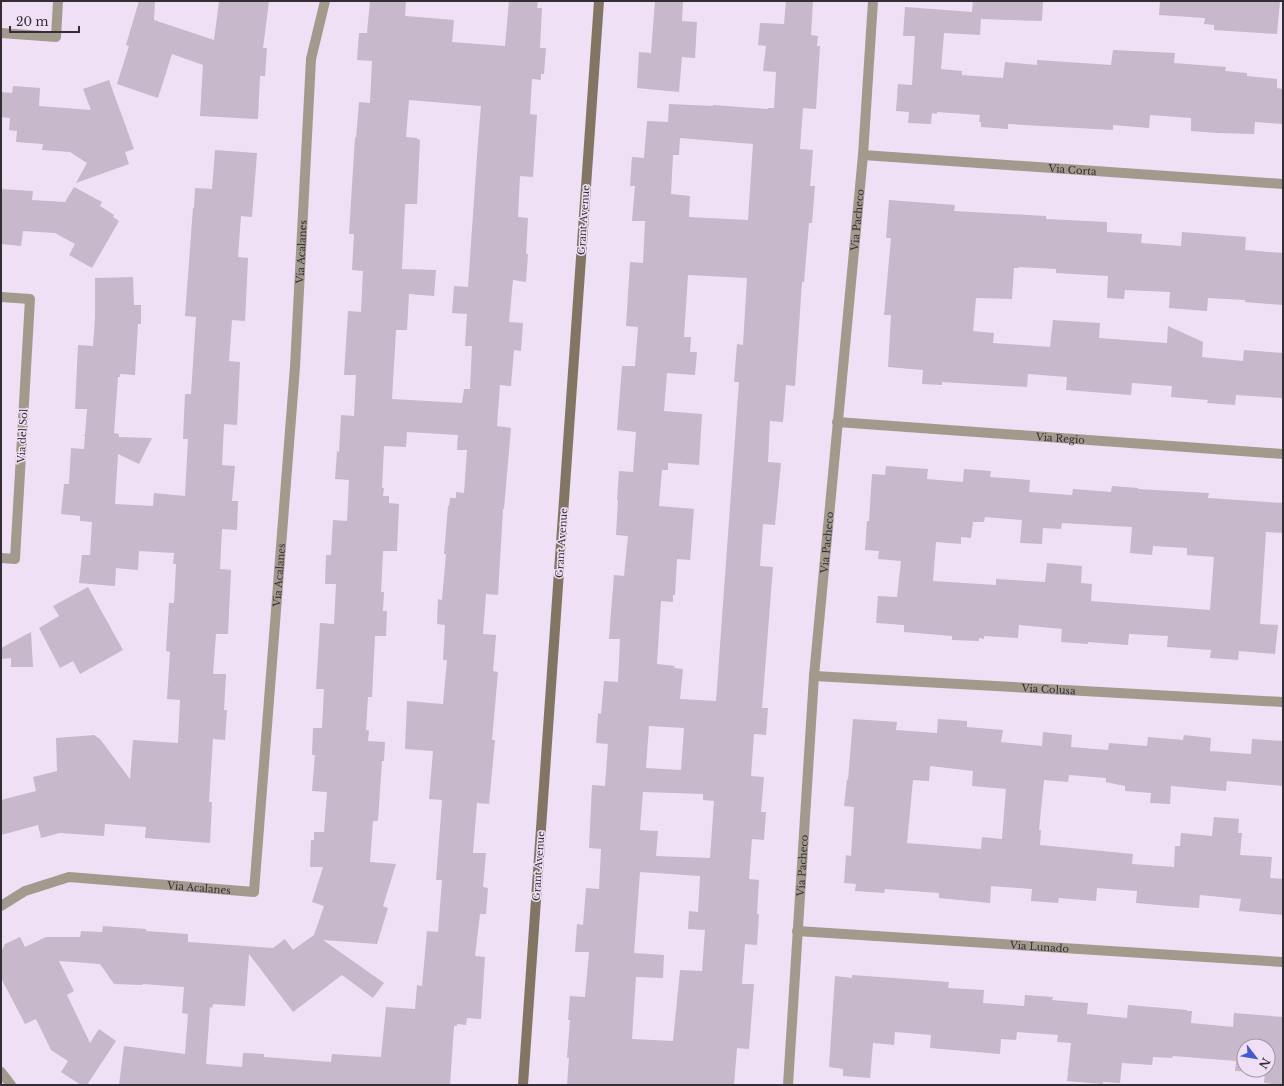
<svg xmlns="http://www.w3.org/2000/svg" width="1284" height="1086" font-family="'Libre Baskerville',serif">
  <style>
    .building { fill: #c7b8cc; fill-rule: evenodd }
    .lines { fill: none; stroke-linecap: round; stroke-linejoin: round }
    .minor { stroke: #a39a8e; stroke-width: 10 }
    .secondary { stroke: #837564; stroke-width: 10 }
    .labels { text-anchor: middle; stroke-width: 3; stroke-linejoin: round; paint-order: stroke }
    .street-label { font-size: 10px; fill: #332d35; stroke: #efe0f5 }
  </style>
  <rect width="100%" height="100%" fill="#efe0f5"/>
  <g class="building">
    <polygon points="139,1 155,1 154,20 214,40 219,1 269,1 263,48 267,48 265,76 260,76 258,119 200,116 203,65 172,54 158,98 117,84 129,46 126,45"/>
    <path d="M370,1h36l-1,15 49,4 -2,22 53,4 4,-45h29l-1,7h5l-2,40h6l-2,26h-3v6l-9,-1 -2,35 7,1 -4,62 -13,-1 -2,41 10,1 -2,36h2l-2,28 -13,-2 -4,42 14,1 -2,28 -7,-1 -3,36 -11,-1 -3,41 14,2 -7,81h-1l-5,86 -12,-1 -3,40 13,1 -3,36 5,1 -6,68h3l-6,64 -12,-1 -4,50h13l-3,34 5,1 -2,26h-6l-5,42 10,1 -4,62 -14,-1 -1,7 -9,-1v2h-3l-4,59h-331l5,-39 61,8 3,-40 -6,-1 2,-26 -41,-3 -1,1 -28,-1 -14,-20 -41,-3 15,30 -7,4 23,48 9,-14 17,12 -29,44h-6l-20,-13 7,-11 -17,-11 -15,-31 -11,5 -24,-46v-26l4,-8 15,-7 5,10 21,-10h34l1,-6 21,1 1,-6 43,3v2l42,3v8l85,6 12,-9 8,11 21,-15 10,-29 -12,-4 11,-35h-13l1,-27h3v-8h10l3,-40 -15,-1 3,-36h-3l1,-27h9l2,-39h-8l4,-66 14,1 2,-40h-11l1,-29h5l2,-35 14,1 2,-41 -14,-1 2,-28 2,1 2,-37 13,1 2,-41h-12l4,-64 13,1 2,-41 -11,-1 2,-36h-5l6,-97 1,1 3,-36 11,1 2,-42 -15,-1 2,-27h8zM409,100l72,6 -3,36 -10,145 -14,-1 -2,27 15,1 -2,32h7l-2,43h-6l-2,14 -70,-4 4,-69h11l2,-36 25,2 2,-26 -34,-1 3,-65h12l3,-64 -3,-1v-1l-11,-1zM407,432l51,3 -1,15h10l-3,43 -8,-1v6h-6l-1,8h-1l-4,48h2l-4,46 -4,-1 -1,25 8,1 -2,35h4l-4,44 -36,-3 -2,48 28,2 -4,48 13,1 -6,80h6l-4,52 -11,-1 -5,55 -5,-1 -2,24 -29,-2 -5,50 -49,-3 -1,8 -67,-5v-3l-21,-1 -1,14 -36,-3 4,-57 2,1 1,-4 32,2 4,-52 44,58 49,-37 31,23 11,-15 -61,-43 54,4 11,-36 -5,-2 13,-42 -26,-2 3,-41h5l4,-60h2l1,-19 -17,-1 1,-10 -3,-1 2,-33h4l3,-61h11l1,-25h-4l1,-19h-3l2,-41h14l2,-47 -10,-1v-7h-6l1,-8h-2l2,-42 22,1z"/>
    <polygon points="655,1 683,1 682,21 697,22 695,58 682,57 679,92 637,88 639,52 651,53"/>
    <path d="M786,1h27l-2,34 7,1 -1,10h3l-4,63 -13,-1 -3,41 13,1 -3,36h5l-3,37h-3l-5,59h-2l-7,104 -9,-1 -3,37 -13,-1 -2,41 13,1 -6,62 -12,-1 -3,42 13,1 -11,141h6l-2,27 -12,-1 -3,42 13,1 -3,35h5l-2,28 -12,-1 -3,40 10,1 -2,34h2l-2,31 -12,-1 -3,40h12l-5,65 -12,-1 -3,37h-167l2,-27h-2l3,-38h-2l2,-24 15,1 4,-45h-14l2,-28 6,1 3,-37 13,1 2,-40 -12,-1 3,-63 13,1 3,-42 -12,-1 2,-30 3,1 3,-33 14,1 2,-43h-11l2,-27 3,-37 10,1 4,-40 -12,-1 2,-35h-1l2,-29 14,1 3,-40 -19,-2 5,-64h13l3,-39 -12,-1 4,-64 13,1 2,-42h-13l3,-35h-5l2,-29 12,1 3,-37 21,1 1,-18 44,2v-1l55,4v-1h6l2,-36 -13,-1 3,-25 -8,-1 2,-22 24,1zM680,138l73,6 -5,76 -59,-3 1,-21 -19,-2 2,-39h6zM688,275l59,3 -4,67 -6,-1 -3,38h5l-23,319 -36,-2 3,-30 -9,-1 1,-2 -18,-2 4,-63 12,1v-7h2l2,-36 13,1 4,-51 -35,-3 3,-36h6v-7l31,2 3,-51 -38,-3 3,-38 28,2 2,-23h-7l1,-15h-7zM649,726l35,2 -3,42 -35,-2zM643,792l60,2v6l11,1 -4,57 -54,-2 2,-25 -18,-1zM640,872l60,4 -2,36 -9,-1 -1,18 17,1 -3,41 -22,-1 -7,71 -41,-2 4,-62 27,1 1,-23 -30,-2z"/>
    <polygon points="973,1 1043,1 1042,21 981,19 980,35 944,33 941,69 962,71 962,75 1003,78 1005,62 1037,65 1037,60 1111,65 1113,50 1175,53 1174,63 1226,67 1225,71 1247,73 1247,76 1277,79 1277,88 1283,89 1283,124 1255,122 1254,134 1217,133 1191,131 1191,118 1150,115 1149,128 1113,125 1113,130 1008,124 1008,129 981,127 981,122 979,122 980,115 937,112 937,114 932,113 931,124 908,123 909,112 896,111 898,84 912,85 915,36 903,36 905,7 972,12"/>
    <polygon points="1160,1 1280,1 1277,34 1214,30 1214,25 1204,24 1205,18 1159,15"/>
    <polygon points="109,80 134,149 125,152 129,164 76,183 87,163 70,152 42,150 43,144 16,142 17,131 9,130 10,118 1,117 1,92 12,93 13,86 40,88 39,106 91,110 83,89"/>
    <polygon points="215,150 257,153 252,217 241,216 238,257 248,258 245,321 232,320 229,361 240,362 237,425 224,424 222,465 235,466 232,501 238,501 237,530 222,529 220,569 231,570 228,634 216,634 213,674 226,674 224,710 227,710 225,740 213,739 209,802 212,802 210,843 145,838 146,827 105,824 104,836 60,833 41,838 38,825 1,835 1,800 36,791 33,777 57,771 56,738 94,735 100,739 130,779 133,740 178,743 180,700 167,699 170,652 166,651 169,603 174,603 176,564 173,564 174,553 139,551 138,570 116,568 115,586 79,583 82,555 90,555 92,522 80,521 80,516 61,514 64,484 69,484 71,448 84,449 85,436 82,435 85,435 87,409 75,409 78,345 93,346 95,318 95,278 133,277 134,305 141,305 141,324 138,324 135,375 120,374 120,377 118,377 114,433 119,434 119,437 152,438 139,464 118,454 115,504 153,506 154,493 185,496 188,439 183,439 185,394 191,394 196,317 185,316 193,208 194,208 195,188 212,189"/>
    <polygon points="74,187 102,202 100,206 114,215 113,217 119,221 92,268 69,255 75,244 55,233 23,231 21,246 1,244 1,189 33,191 32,200 65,202"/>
    <polygon points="889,200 955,205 954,211 1046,216 1046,219 1107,222 1107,232 1142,234 1141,243 1181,246 1182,232 1246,237 1245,250 1283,253 1283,305 1245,302 1245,300 1208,298 1207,311 1169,308 1170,292 1125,290 1124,299 1107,298 1108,276 1056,273 1056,269 1019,267 1019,268 1014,268 1012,299 976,298 973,331 994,333 993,343 1050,347 1053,320 1100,323 1099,338 1167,343 1168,326 1203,342 1202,357 1243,361 1244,350 1283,353 1283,398 1236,395 1235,405 1207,403 1208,400 1171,397 1172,386 1132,383 1131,395 1066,390 1067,377 1028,374 1027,387 942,382 942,385 922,384 923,370 888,367 891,315 884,315 891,238 886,238"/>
    <path d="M886,466l42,3 -1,10 36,3 1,-13 27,2 -1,6 40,3 -1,12 43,3 1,-6 38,3 1,-6 26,2v1l71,4 -1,5 75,5v30l-17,-1 -6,92 18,1 -3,29 -36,-3 -1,9 -28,-2 1,-8 -44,-3 1,-11 -39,-2 -1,11 -40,-3v2l-27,-2 1,-13 -43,-4 -1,13 -34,-2v3l-5,-1v3l-27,-1v-4l-48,-4v-7l-28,-2 2,-27 19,1 4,-36 -23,-2 1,-8 -14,-1 2,-29h2l3,-47 13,1zM985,517l37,3 -2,23 22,1 1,-16 18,1 1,-6 70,4 -2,26 22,2 1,-9 34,2v7l27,2 -4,53 -119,-9 1,-17 -11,-1 1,-17 -35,-3 -2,19 -49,-3v6l-63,-4 3,-39 25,2v-7l10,1 2,-16h11z"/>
    <polygon points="88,587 123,650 80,674 73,661 60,668 39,628 59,616 53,606"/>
    <polygon points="31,632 33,667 11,667 11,658 1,659 1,648"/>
    <path d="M853,719l44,3 -1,8 41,3 1,-14 29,2v6l36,3 -2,12 41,4 1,-14 29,3 -1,12 37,3 1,-7 38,3 1,-9 35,3 1,-5 27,3 -1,13 41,3 1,-15 31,2v45l-56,-5 -1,10 -55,-5 -1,18 -20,-1 1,-10 -26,-2v-5l-19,-4v-4l-37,-3 -1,7 -24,-2 -5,50h2l-1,15 93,9 -1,10 42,3 1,-21h5l1,-13 31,3 2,-19 25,2 -1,14h4l-2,22 32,2 -2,21 13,1v36l-44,-4 2,-12 -41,-4 -1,13 -29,-2 -34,-3 1,-12 -40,-3 -1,13 -37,-3 -1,5 -27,-2 1,-12 -41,-3 -1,17 -51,-5v-5l-54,-4 -1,4 -29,-2 1,-7 -12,-1 2,-28 5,1 3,-49 -10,-1 3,-27 1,1zM930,766l43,5 -1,15 34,3 -4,50 -20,-2 -1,12 -74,-6 6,-63 16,1z"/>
    <path d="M852,975l97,7 -1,6 36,2 -1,13 41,3 1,-11 28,2 -1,3 36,3 -1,11 40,4 1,-13 59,5v1h5l-1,12 42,4 1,-14 49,4v68l-19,-2 1,-11 -30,-1 1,-10 -63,-5 -1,2 -19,-1 -1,8 -30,-2 -2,20 -17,-1v2l-36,-3 4,-38 -14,-1 1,-7 -41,-3 -1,8 -15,-1 -1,15 -70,-6 1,-13 -36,-3 -1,13 -21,-2 -3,35 -27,-2v-7l-14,-2 6,-91 17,2zM1244,1046h24v24h-24z"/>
  </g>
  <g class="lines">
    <g class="minor">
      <polyline points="1,33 56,37 58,1"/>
      <path id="s1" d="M863,155l420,29"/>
      <polyline points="1,297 30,299 15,559 1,558"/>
      <path id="s2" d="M837,422l446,32"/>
      <path id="s3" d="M814,676l469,26"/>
      <path id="s4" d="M1,906l24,-15 44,-14 185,15 41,-525 16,-308 14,-58"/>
      <path id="s5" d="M797,931l486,31"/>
      <polyline points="1,1072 11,1085"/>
      <path id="s6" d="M788,1085l26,-409 49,-521 10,-154"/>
    </g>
    <polyline class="secondary" points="523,1085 599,1"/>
  </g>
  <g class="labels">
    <g class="street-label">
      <text dy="4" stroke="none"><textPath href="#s1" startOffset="210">Via Corta</textPath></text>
      <text transform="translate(583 220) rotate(-86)" y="4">Grant Avenue</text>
      <text dy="4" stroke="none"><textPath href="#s6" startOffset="868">Via Pacheco</textPath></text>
      <text dy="4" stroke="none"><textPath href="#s4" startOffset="902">Via Acalanes</textPath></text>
      <text transform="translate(22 436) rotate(-87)" y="4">Via del Sol</text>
      <text dy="4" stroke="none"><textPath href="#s2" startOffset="224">Via Regio</textPath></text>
      <text transform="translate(561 543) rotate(-86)" y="4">Grant Avenue</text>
      <text dy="4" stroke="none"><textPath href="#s6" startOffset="544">Via Pacheco</textPath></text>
      <text dy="4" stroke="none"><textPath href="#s4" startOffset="578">Via Acalanes</textPath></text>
      <text dy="4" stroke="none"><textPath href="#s3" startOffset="235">Via Colusa</textPath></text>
      <text transform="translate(538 866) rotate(-86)" y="4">Grant Avenue</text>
      <text dy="4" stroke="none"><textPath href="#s6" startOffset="220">Via Pacheco</textPath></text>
      <text dy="4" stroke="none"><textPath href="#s4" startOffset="205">Via Acalanes</textPath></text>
      <text dy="4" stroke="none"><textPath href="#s5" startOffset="243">Via Lunado</textPath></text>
    </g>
  </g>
  <rect width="1284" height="1086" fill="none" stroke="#332d35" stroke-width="4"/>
  <g transform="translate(1256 1058) rotate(121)"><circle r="19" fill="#efe0f5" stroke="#a498a8"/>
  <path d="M0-3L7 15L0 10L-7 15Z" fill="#425acd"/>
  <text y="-6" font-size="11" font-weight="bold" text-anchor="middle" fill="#332d35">N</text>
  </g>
  <path d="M10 26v6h69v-6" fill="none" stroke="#332d35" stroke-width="2"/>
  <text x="16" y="26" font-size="12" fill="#332d35" stroke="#efe0f5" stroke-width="3" paint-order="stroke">20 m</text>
</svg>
